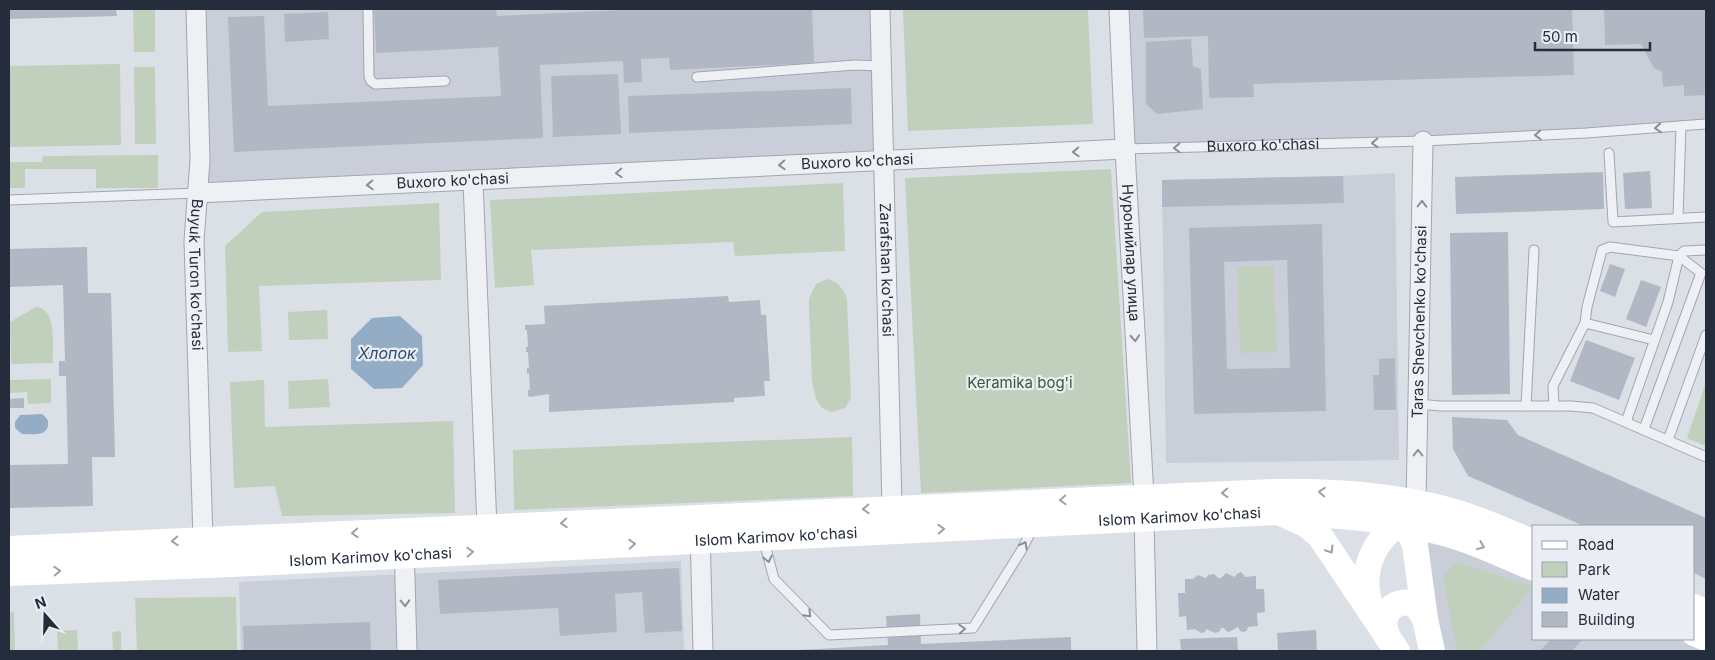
<svg xmlns="http://www.w3.org/2000/svg" width="1715" height="660" font-family="Inter,sans-serif">
  <style>
    .built { fill: #c9ced8 }
    .green { fill: #c1d0bc }
    .water { fill: #94adc7 }
    .building { fill: #b2b8c3; fill-rule: evenodd }
    .lines { fill: none; stroke-linecap: round; stroke-linejoin: round }
    .lane-casing { stroke: #a1a6b0; stroke-width: 11 }
    .street-casing { stroke: #a1a6b0; stroke-width: 21 }
    .lane { stroke: #eef0f4; stroke-width: 9 }
    .street { stroke: #eef0f4; stroke-width: 19 }
    .secondary { stroke: #fff; stroke-width: 26 }
    .oneway { stroke: #8a8e98 }
    .oneway2 { stroke: #9da0a7 }
    .labels { text-anchor: middle; stroke-width: 4.5; stroke-linejoin: round; paint-order: stroke }
    .street-label { font-size: 15px; fill: #252d3c; stroke: #eaeef4 }
    .park-label { font-size: 15px; fill: #395832; stroke: #eaeef4 }
    .water-label { font-size: 16px; font-style: italic; fill: #2e4c70; stroke: #eaeef4 }
  </style>
  <rect width="100%" height="100%" fill="#dbdfe6"/>
  <g class="built">
    <polygon points="196,9 880,9 883,160 198,193"/>
    <polygon points="1119,9 1706,9 1706,124 1642,129 1125,149"/>
    <polygon points="1395,173 1399,460 1166,463 1162,180 1343,176"/>
    <polygon points="1444,533 1534,568 1534,639 1706,638 1706,651 1432,651 1415,545"/>
    <polygon points="681,561 684,651 241,651 239,582"/>
  </g>
  <g class="green">
    <polygon points="133,9 155,9 155,52 134,52"/>
    <polygon points="903,9 1088,9 1093,124 908,131"/>
    <polygon points="120,64 121,145 9,147 9,66"/>
    <polygon points="134,67 155,67 156,144 135,144"/>
    <polygon points="158,155 158,188 96,188 96,169 25,169 25,188 9,188 9,162 42,162 43,156"/>
    <polygon points="1111,169 1131,483 921,493 905,178"/>
    <polygon points="843,183 845,251 735,256 733,242 531,250 534,285 495,288 490,200"/>
    <polygon points="439,203 441,280 259,286 262,351 228,352 225,246 262,212"/>
    <polygon points="1273,266 1277,352 1240,353 1237,267"/>
    <path d="M827,279c11,2 16,10 20,20l4,99 -6,10 -13,4 -10,-4 -6,-9 -4,-18 -3,-72v-10l7,-15z"/>
    <path d="M36,307c22,2 16,40 17,56l-42,1 -1,-42z"/>
    <polygon points="327,310 328,339 289,340 288,312"/>
    <polygon points="51,379 51,403 28,404 27,392 10,393 10,380"/>
    <polygon points="328,379 330,407 289,409 288,381"/>
    <polygon points="264,380 265,427 453,421 455,513 282,516 275,486 234,488 230,382"/>
    <polygon points="1706,382 1706,446 1687,438"/>
    <polygon points="852,437 853,496 514,510 513,450"/>
    <polygon points="1456,562 1533,587 1479,651 1457,651 1443,577"/>
    <polygon points="236,597 237,651 137,651 135,598"/>
    <polygon points="14,612 15,651 9,651 9,613"/>
    <polygon points="77,630 78,651 58,651 57,631"/>
    <polygon points="121,631 121,651 113,651 112,632"/>
  </g>
  <g class="water">
    <polygon points="400,316 422,336 423,365 402,388 374,389 351,369 351,339 372,318"/>
    <path d="M42,414c4,3 7,6 6,11 -1,12 -18,9 -26,9l-7,-6v-6l5,-7z"/>
  </g>
  <g class="building">
    <polygon points="9,9 116,9 117,16 9,19"/>
    <polygon points="374,9 496,9 497,16 642,9 812,9 814,63 670,70 669,58 641,59 642,82 624,83 623,61 540,65 543,138 234,152 228,17 264,16 268,106 501,96 498,47 376,53"/>
    <polygon points="1143,9 1572,9 1574,75 1253,84 1254,97 1209,98 1208,36 1144,38"/>
    <polygon points="1604,9 1706,9 1706,95 1684,96 1684,85 1663,87 1662,72 1654,68 1641,44 1605,45"/>
    <polygon points="328,12 329,39 285,42 284,14"/>
    <polygon points="1191,39 1193,66 1201,69 1203,109 1157,114 1146,104 1146,42"/>
    <polygon points="618,74 621,134 553,137 551,76"/>
    <polygon points="851,88 852,124 629,133 628,96"/>
    <polygon points="1650,171 1652,208 1625,209 1623,173"/>
    <polygon points="1603,172 1604,209 1456,214 1455,177"/>
    <polygon points="1343,176 1344,203 1162,207 1162,180"/>
    <path d="M1322,224l4,187 -132,3 -5,-186zM1287,260l3,108 -63,1 -3,-107z"/>
    <polygon points="1508,232 1510,394 1452,395 1450,233"/>
    <polygon points="87,247 88,293 111,293 115,457 92,457 93,506 9,508 9,465 68,464 66,376 59,376 59,361 65,361 63,285 9,287 9,249"/>
    <polygon points="1610,264 1625,269 1615,297 1600,291"/>
    <polygon points="1641,280 1661,287 1646,327 1626,319"/>
    <polygon points="728,296 729,302 760,300 761,315 766,315 770,381 764,381 765,396 734,398 734,402 549,412 549,394 530,397 528,396 528,390 530,390 529,373 527,374 527,368 529,368 528,352 526,352 526,347 528,347 527,330 525,330 525,325 545,324 544,306"/>
    <polygon points="1586,340 1635,358 1619,400 1570,381"/>
    <polygon points="1395,358 1396,410 1374,410 1373,375 1379,375 1379,359"/>
    <polygon points="24,398 24,408 9,408 9,399"/>
    <polygon points="1452,417 1507,420 1518,435 1706,518 1706,579 1694,573 1694,526 1584,526 1468,476 1453,449"/>
    <polygon points="679,568 682,631 645,633 642,592 615,594 617,632 560,636 558,608 440,614 438,580"/>
    <polygon points="1241,572 1245,577 1256,576 1256,589 1264,589 1265,612 1257,613 1258,626 1248,627 1247,630 1244,632 1240,631 1238,627 1229,632 1226,631 1224,628 1221,628 1219,632 1215,633 1206,629 1205,632 1201,633 1195,629 1187,630 1186,616 1179,617 1178,593 1185,593 1185,579 1193,579 1198,575 1206,578 1208,575 1214,574 1218,578 1221,578 1226,573 1235,577 1237,574"/>
    <polygon points="920,614 921,644 1071,637 1071,651 800,651 800,650 888,645 886,616"/>
    <polygon points="370,622 371,651 244,651 243,626"/>
    <polygon points="1316,630 1317,651 1278,651 1277,633"/>
    <polygon points="1237,637 1238,651 1181,651 1180,639"/>
    <polygon points="1551,639 1583,639 1572,651 1540,651"/>
  </g>
  <g class="lines">
    <defs>
      <g id="lane">
        <polyline points="368,9 369,77 371,81 375,84 445,81"/>
        <polyline points="697,77 855,65 881,66"/>
        <path id="s1" d="M1125,149l298,-8 163,-8 120,-9"/>
        <polyline points="1609,153 1613,222 1706,217"/>
        <polyline points="9,200 198,193"/>
        <polyline points="1678,217 1681,126"/>
        <polyline points="1585,323 1654,340"/>
        <polyline points="1418,404 1440,406 1571,406 1593,408 1706,457"/>
        <polyline points="1526,406 1534,250"/>
        <polyline points="1554,406 1553,386 1585,323 1587,307 1602,250 1610,247 1679,256 1701,273 1644,429"/>
        <polyline points="1626,422 1668,302 1679,256 1684,251 1706,250"/>
        <polyline points="1668,440 1706,335"/>
        <polyline points="764,541 774,579 829,635 973,628 1021,551 1033,528"/>
      </g>
      <g id="street">
        <path id="s2" d="M196,9l4,151 -6,81 9,299"/>
        <path id="s3" d="M880,9l12,499"/>
        <path id="s4" d="M1119,9l7,159 18,329"/>
        <polyline points="473,181 487,527"/>
        <path id="s5" d="M198,193l927,-44"/>
        <path id="s6" d="M1416,502l7,-361"/>
        <polyline points="1144,519 1147,651"/>
        <polyline points="700,530 703,651"/>
        <polyline points="404,544 407,651"/>
      </g>
    </defs>
    <use href="#lane" class="lane-casing"/>
    <use href="#street" class="street-casing"/>
    <use href="#lane" class="lane"/>
    <use href="#street" class="street"/>
    <g class="secondary">
      <polyline points="1285,515 1307,525 1320,536 1397,651"/>
      <polyline points="1394,517 1409,532 1415,545 1425,619 1432,651"/>
      <path d="M9,549l1265,-57c58,-1 117,3 174,18 30,8 58,21 86,33"/>
      <path id="s7" d="M9,573l223,-9 1045,-52c57,3 113,6 167,21 31,8 60,23 90,35"/>
      <polyline points="1694,607 1706,612"/>
      <path d="M1371,609c-13,-39 3,-76 41,-91"/>
      <polyline points="1694,633 1706,638"/>
      <path d="M1388,638c-2,-6 -5,-13 -3,-19 3,-14 19,-21 31,-13 4,3 6,8 9,13"/>
    </g>
  </g>
  <defs><path id="oneway-chevron" d="M-2-3.5L2.5 0L-2 3.5" fill="none" stroke-width="1.6" stroke-linecap="round" stroke-linejoin="round" transform="scale(1.25)"/></defs>
  <g class="oneway">
    <use href="#oneway-chevron" transform="translate(1658 128) rotate(175)"/>
    <use href="#oneway-chevron" transform="translate(1538 135) rotate(177)"/>
    <use href="#oneway-chevron" transform="translate(1375 143) rotate(178)"/>
    <use href="#oneway-chevron" transform="translate(1177 148) rotate(178)"/>
    <use href="#oneway-chevron" transform="translate(1076 152) rotate(178)"/>
    <use href="#oneway-chevron" transform="translate(782 165) rotate(177)"/>
    <use href="#oneway-chevron" transform="translate(619 173) rotate(177)"/>
    <use href="#oneway-chevron" transform="translate(370 185) rotate(178)"/>
    <use href="#oneway-chevron" transform="translate(1422 204) rotate(-89)"/>
    <use href="#oneway-chevron" transform="translate(1135 338) rotate(87)"/>
    <use href="#oneway-chevron" transform="translate(1418 453) rotate(-90)"/>
    <use href="#oneway-chevron" transform="translate(1024 545) rotate(-62)"/>
    <use href="#oneway-chevron" transform="translate(768 559) rotate(77)"/>
    <use href="#oneway-chevron" transform="translate(405 603) rotate(88)"/>
    <use href="#oneway-chevron" transform="translate(808 614) rotate(45)"/>
    <use href="#oneway-chevron" transform="translate(962 629) rotate(-3)"/>
  </g>
  <g class="oneway2">
    <use href="#oneway-chevron" transform="translate(1322 492) rotate(-176)"/>
    <use href="#oneway-chevron" transform="translate(1225 493) rotate(178)"/>
    <use href="#oneway-chevron" transform="translate(1063 500) rotate(177)"/>
    <use href="#oneway-chevron" transform="translate(866 509) rotate(177)"/>
    <use href="#oneway-chevron" transform="translate(564 523) rotate(177)"/>
    <use href="#oneway-chevron" transform="translate(941 529) rotate(-3)"/>
    <use href="#oneway-chevron" transform="translate(355 533) rotate(177)"/>
    <use href="#oneway-chevron" transform="translate(175 541) rotate(177)"/>
    <use href="#oneway-chevron" transform="translate(632 544) rotate(-3)"/>
    <use href="#oneway-chevron" transform="translate(1481 546) rotate(22)"/>
    <use href="#oneway-chevron" transform="translate(1330 550) rotate(58)"/>
    <use href="#oneway-chevron" transform="translate(470 552) rotate(-3)"/>
    <use href="#oneway-chevron" transform="translate(57 571) rotate(-2)"/>
  </g>
  <g class="labels">
    <g class="street-label">
      <text dy="5" stroke="none"><textPath href="#s1" startOffset="138">Buxoro ko'chasi</textPath></text>
      <text dy="5" stroke="none"><textPath href="#s5" startOffset="660">Buxoro ko'chasi</textPath></text>
      <text dy="5" stroke="none"><textPath href="#s5" startOffset="255">Buxoro ko'chasi</textPath></text>
      <text dy="5" stroke="none"><textPath href="#s4" startOffset="244">Нуронийлар улица</textPath></text>
      <text dy="5" stroke="none"><textPath href="#s3" startOffset="261">Zarafshan ko'chasi</textPath></text>
      <text dy="5" stroke="none"><textPath href="#s2" startOffset="266">Buyuk Turon ko'chasi</textPath></text>
      <text dy="5" stroke="none"><textPath href="#s6" startOffset="180">Taras Shevchenko ko'chasi</textPath></text>
      <text dy="5" stroke="none"><textPath href="#s7" startOffset="1172">Islom Karimov ko'chasi</textPath></text>
      <text dy="5" stroke="none"><textPath href="#s7" startOffset="768">Islom Karimov ko'chasi</textPath></text>
      <text dy="5" stroke="none"><textPath href="#s7" startOffset="362">Islom Karimov ko'chasi</textPath></text>
    </g>
    <g class="park-label">
      <text x="1020" y="388">Keramika bog'i</text>
    </g>
    <g class="water-label">
      <text x="387" y="359">Хлопок</text>
    </g>
  </g>
  <rect width="1715" height="660" fill="none" stroke="#252d3c" stroke-width="20"/>
  <rect x="1532" y="525" width="162" height="115" fill="#eaeef4" stroke="#9ba1aa"/>
  <rect x="1542" y="541" width="25" height="8" fill="#ffffff" stroke="#9ba1aa"/>
  <text x="1578" y="550" font-size="15" fill="#252d3c">Road</text>
  <rect x="1542" y="562" width="25" height="15" fill="#c1d0bc" stroke="#9ba1aa"/>
  <text x="1578" y="575" font-size="15" fill="#252d3c">Park</text>
  <rect x="1542" y="588" width="25" height="15" fill="#94adc7" stroke="#9ba1aa"/>
  <text x="1578" y="600" font-size="15" fill="#252d3c">Water</text>
  <rect x="1542" y="612" width="25" height="15" fill="#b2b8c3" stroke="#9ba1aa"/>
  <text x="1578" y="625" font-size="15" fill="#252d3c">Building</text>
  <g transform="translate(45 615) rotate(340)" stroke="#eaeef4" stroke-width="4" paint-order="stroke">
  <path d="M0-4L9 19L0 12L-9 19Z" fill="#252d3c"/>
  <text y="-8" font-size="14" font-weight="bold" text-anchor="middle" fill="#252d3c">N</text>
  </g>
  <path d="M1535 42v8h115v-8" fill="none" stroke="#252d3c" stroke-width="2.5"/>
  <text x="1542" y="42" font-size="15" fill="#252d3c" stroke="#eaeef4" stroke-width="4" paint-order="stroke">50 m</text>
</svg>
